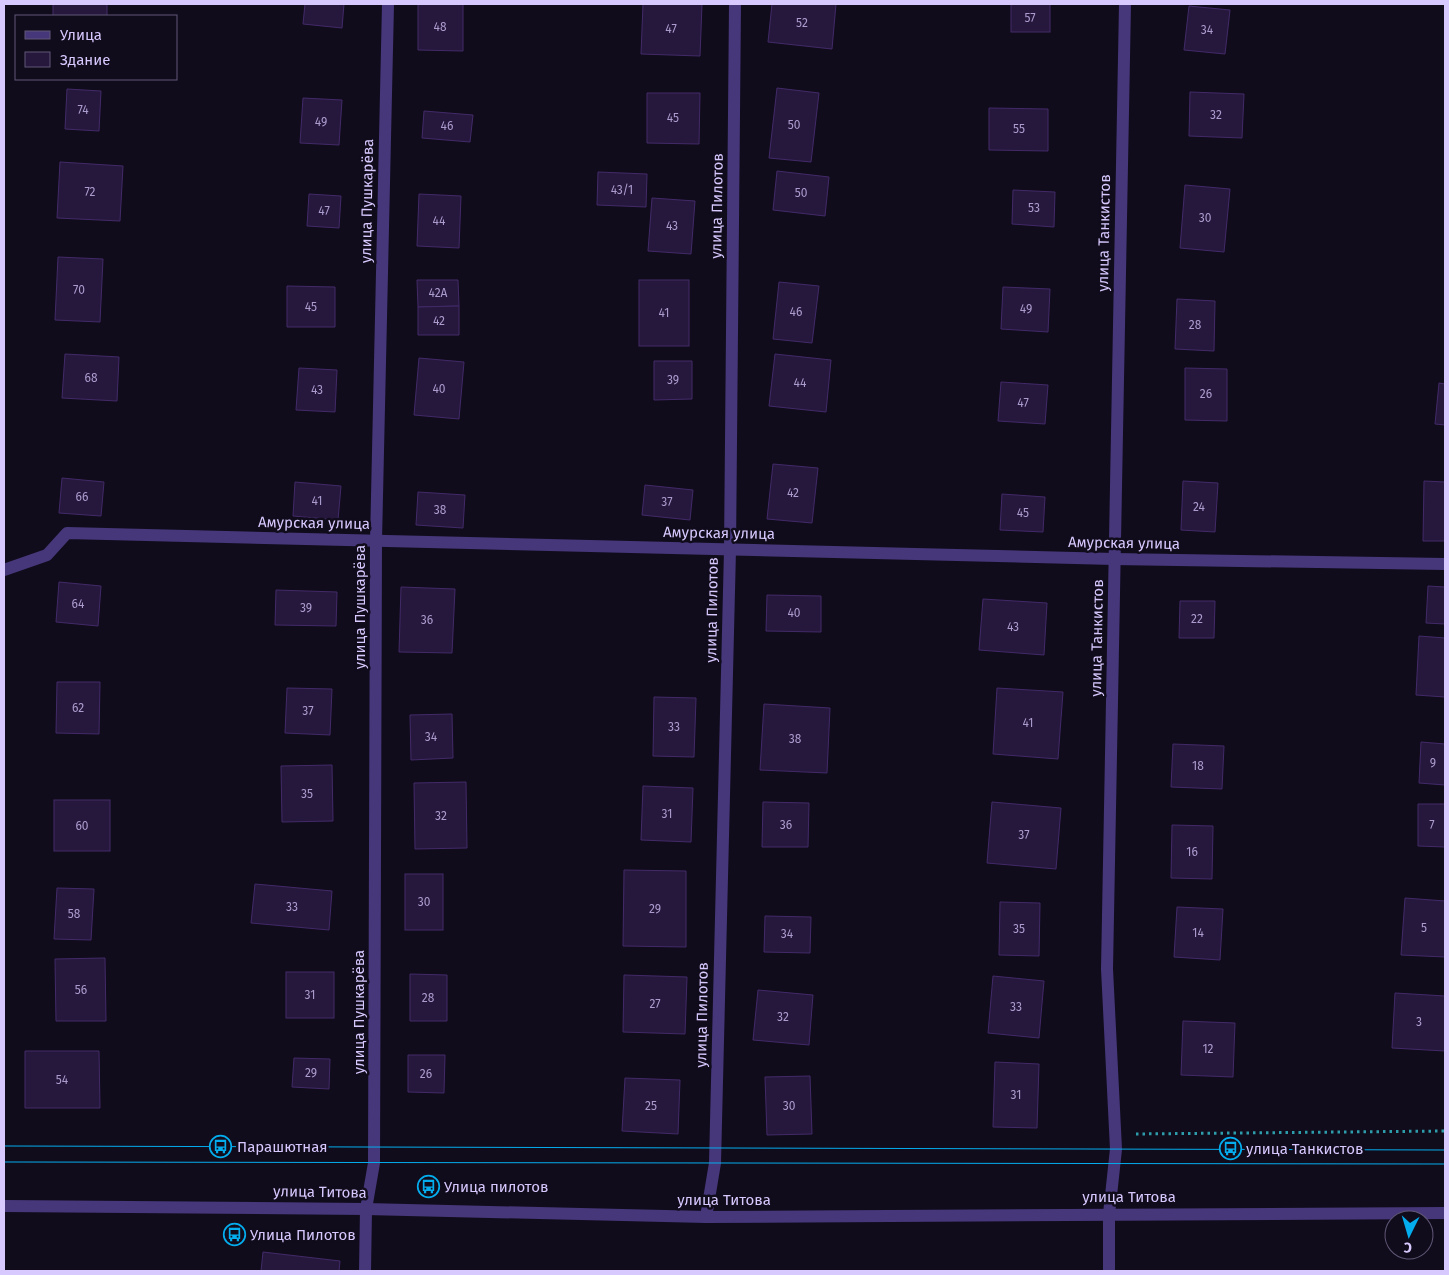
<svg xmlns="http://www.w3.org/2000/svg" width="1449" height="1275" font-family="'Fira Sans',sans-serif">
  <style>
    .building { fill: #26183d; stroke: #422a68 }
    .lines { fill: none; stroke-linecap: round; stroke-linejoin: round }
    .path { stroke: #2e9dab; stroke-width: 3; stroke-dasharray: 2.5 4; stroke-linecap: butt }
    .service { stroke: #46377b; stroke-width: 12 }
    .minor { stroke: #46377b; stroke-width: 12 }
    .tertiary { stroke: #46377b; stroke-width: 12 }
    .tram { stroke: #04aded; stroke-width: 1 }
    .labels { text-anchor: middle; stroke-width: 5; stroke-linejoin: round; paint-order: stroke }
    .number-label { font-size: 12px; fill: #ab9cce }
    .street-label { font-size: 15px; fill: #d7c8fe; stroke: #110c1c }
    .poi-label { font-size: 15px; fill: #d7c8fe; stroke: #110c1c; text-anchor: start }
  </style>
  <rect width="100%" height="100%" fill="#110c1c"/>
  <g class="building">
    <rect x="53" y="4" width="54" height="12"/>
    <polygon points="305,4 344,4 342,28 303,24"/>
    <polygon points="418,4 463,4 463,51 418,50"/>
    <polygon points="643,4 702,4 700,56 641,54"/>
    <polygon points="772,4 836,4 832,49 768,42"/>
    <rect x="1011" y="4" width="39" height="28"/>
    <polygon points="1189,6 1230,10 1225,54 1184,50"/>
    <polygon points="777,88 819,93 811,162 769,158"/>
    <polygon points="67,89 101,91 99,131 65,129"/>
    <polygon points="1190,92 1244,94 1242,138 1189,136"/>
    <polygon points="647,93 700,93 699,144 647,143"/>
    <polygon points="303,98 342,100 339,145 300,143"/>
    <polygon points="989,108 1048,109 1048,151 989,150"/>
    <polygon points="424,111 473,115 470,142 422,138"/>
    <polygon points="60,162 123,166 120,221 57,218"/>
    <polygon points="777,171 829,177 825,216 773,210"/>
    <polygon points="598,172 647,174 646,207 597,205"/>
    <polygon points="1185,185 1230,189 1224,252 1180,248"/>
    <polygon points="1013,190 1055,192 1054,227 1012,224"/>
    <polygon points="309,194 341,196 339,228 307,226"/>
    <polygon points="419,194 461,196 459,248 417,246"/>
    <polygon points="652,198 695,201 691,254 648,251"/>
    <polygon points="58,257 103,259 100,322 55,320"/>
    <polygon points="417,280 458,280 459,306 418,307"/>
    <rect x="639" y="280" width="50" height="66"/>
    <polygon points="779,282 819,286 812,343 773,339"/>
    <polygon points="287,286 335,287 335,327 287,327"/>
    <polygon points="1003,287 1050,289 1048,332 1001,329"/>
    <polygon points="1177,299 1215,301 1214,351 1175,349"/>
    <polygon points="459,306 459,335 418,335 418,307"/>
    <polygon points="65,354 119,357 117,401 62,398"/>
    <polygon points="775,354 831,360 826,412 769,406"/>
    <polygon points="419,358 464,362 459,419 414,415"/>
    <polygon points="654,361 692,361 692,399 654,400"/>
    <polygon points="299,368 337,370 335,412 296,410"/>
    <polygon points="1185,368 1227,369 1227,421 1185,420"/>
    <polygon points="1001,382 1048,385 1045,424 998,421"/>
    <polygon points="1439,383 1445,384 1445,425 1435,424"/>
    <polygon points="773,464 818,468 812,523 767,519"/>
    <polygon points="62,478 104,482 101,516 59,513"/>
    <polygon points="1183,481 1218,483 1215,532 1181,530"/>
    <polygon points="1424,481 1445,482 1445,541 1423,541"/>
    <polygon points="295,482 341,486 338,520 293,516"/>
    <polygon points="645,485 693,490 690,520 642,515"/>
    <polygon points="418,492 465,495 463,528 416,525"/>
    <polygon points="1002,494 1045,497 1043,532 1000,530"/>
    <polygon points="59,582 101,586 98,626 56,622"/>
    <polygon points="1428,586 1445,587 1445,624 1426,623"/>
    <polygon points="401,587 455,589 452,653 399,652"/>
    <polygon points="276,590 337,592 336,626 275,625"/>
    <polygon points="767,595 821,596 821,632 766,631"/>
    <polygon points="983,599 1047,603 1044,655 979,650"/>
    <polygon points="1180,601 1215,601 1214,638 1179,638"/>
    <polygon points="1419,636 1445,638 1445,697 1416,695"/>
    <polygon points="57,682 100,682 99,734 56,733"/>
    <polygon points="287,688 332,689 330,735 285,733"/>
    <polygon points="997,688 1063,692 1058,759 993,754"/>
    <polygon points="654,697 696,698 694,757 653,756"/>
    <polygon points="764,704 830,708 827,773 760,770"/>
    <polygon points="452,714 453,758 411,760 410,715"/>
    <polygon points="1421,742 1445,744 1445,785 1419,783"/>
    <polygon points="1173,744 1224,746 1222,789 1171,787"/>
    <polygon points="332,765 333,821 282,822 281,766"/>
    <polygon points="466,782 467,848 415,849 414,783"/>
    <polygon points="643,786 693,788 691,842 641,840"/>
    <rect x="54" y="800" width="56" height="51"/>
    <polygon points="763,802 809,803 808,847 762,847"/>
    <polygon points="992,802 1061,808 1056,869 987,863"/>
    <polygon points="1418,804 1445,804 1445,847 1418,846"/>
    <polygon points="1172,825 1213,826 1212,879 1171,878"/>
    <polygon points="624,870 686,871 686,947 623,946"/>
    <rect x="405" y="874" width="38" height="56"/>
    <polygon points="255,884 332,891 329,930 251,923"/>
    <polygon points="57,888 94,889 91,940 54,939"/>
    <polygon points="1405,898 1445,901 1445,957 1401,955"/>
    <polygon points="1000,902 1040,903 1039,956 999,955"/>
    <polygon points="1177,907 1223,909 1220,960 1174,957"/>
    <polygon points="765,916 811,917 810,953 764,952"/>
    <polygon points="105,958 106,1021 56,1021 55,959"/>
    <rect x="286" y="972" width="48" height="46"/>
    <polygon points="410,974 447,975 447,1021 410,1021"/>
    <polygon points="624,975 687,977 685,1034 623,1032"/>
    <polygon points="993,976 1044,981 1039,1038 988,1033"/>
    <polygon points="758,990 813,995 809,1045 753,1040"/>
    <polygon points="1395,993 1445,996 1445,1051 1392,1048"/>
    <polygon points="1183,1021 1235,1023 1233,1077 1181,1075"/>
    <polygon points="25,1051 99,1051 100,1108 25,1108"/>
    <polygon points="408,1055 445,1055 444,1093 408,1092"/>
    <polygon points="294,1058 330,1059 329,1089 292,1087"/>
    <polygon points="995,1062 1039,1064 1037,1128 993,1127"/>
    <polygon points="810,1076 812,1134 767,1135 765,1077"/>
    <polygon points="625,1078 680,1080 678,1134 622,1131"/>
    <polygon points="263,1252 340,1261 339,1271 261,1271"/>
  </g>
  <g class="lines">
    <polyline class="path" points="1136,1134 1445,1131"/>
    <polyline class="service" points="365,1271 366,1209"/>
    <g class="minor">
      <polyline points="4,570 47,555 67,533 1114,559 1445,564"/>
      <polyline points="366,1209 374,1163 376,541 388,4"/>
      <polyline points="706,1217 715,1163 730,550 735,4"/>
      <polyline points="1109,1271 1109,1214 1116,1149 1107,969 1125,4"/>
    </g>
    <polyline class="tertiary" points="4,1206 366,1209 706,1217 1445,1213"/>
    <g class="tram">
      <polyline points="4,1146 1445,1150"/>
      <polyline points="4,1162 1445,1164"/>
    </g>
  </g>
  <defs>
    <symbol id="bus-ring" viewBox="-11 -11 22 22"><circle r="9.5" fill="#110c1c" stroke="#04aded" stroke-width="1.5"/><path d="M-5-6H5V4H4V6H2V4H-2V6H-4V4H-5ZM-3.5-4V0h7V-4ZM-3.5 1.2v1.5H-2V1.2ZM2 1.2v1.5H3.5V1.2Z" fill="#04aded"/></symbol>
  </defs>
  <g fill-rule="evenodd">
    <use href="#bus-ring" x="208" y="1134" width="25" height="25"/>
    <use href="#bus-ring" x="1218" y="1136" width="25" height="25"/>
    <use href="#bus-ring" x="416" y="1174" width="25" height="25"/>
    <use href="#bus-ring" x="222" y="1222" width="25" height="25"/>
  </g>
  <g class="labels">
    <g class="number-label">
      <text x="1030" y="22">57</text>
      <text x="802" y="27">52</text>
      <text x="440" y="31">48</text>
      <text x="671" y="33">47</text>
      <text x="1207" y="34">34</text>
      <text x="83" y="114">74</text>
      <text x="1216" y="119">32</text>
      <text x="673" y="122">45</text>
      <text x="321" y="126">49</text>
      <text x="794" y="129">50</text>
      <text x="447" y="130">46</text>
      <text x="1019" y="133">55</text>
      <text x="622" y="194">43/1</text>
      <text x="90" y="196">72</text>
      <text x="801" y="197">50</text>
      <text x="1034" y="212">53</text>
      <text x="324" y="215">47</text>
      <text x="1205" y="222">30</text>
      <text x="439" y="225">44</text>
      <text x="672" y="230">43</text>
      <text x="79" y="294">70</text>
      <text x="438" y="297">42А</text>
      <text x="311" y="311">45</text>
      <text x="1026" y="313">49</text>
      <text x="796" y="316">46</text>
      <text x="664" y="317">41</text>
      <text x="439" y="325">42</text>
      <text x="1195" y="329">28</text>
      <text x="91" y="382">68</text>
      <text x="673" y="384">39</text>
      <text x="800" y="387">44</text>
      <text x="439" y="393">40</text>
      <text x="317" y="394">43</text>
      <text x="1206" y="398">26</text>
      <text x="1023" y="407">47</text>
      <text x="793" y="497">42</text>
      <text x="82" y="501">66</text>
      <text x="317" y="505">41</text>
      <text x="667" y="506">37</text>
      <text x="1199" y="511">24</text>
      <text x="440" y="514">38</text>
      <text x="1023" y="517">45</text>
      <text x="78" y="608">64</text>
      <text x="306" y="612">39</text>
      <text x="794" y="617">40</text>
      <text x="1197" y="623">22</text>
      <text x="427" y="624">36</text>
      <text x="1013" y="631">43</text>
      <text x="78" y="712">62</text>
      <text x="308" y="715">37</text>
      <text x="1028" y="727">41</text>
      <text x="674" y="731">33</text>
      <text x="431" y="741">34</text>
      <text x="795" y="743">38</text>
      <text x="1433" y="767">9</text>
      <text x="1198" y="770">18</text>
      <text x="307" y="798">35</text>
      <text x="667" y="818">31</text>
      <text x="441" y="820">32</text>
      <text x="786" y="829">36</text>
      <text x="1432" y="829">7</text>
      <text x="82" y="830">60</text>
      <text x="1024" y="839">37</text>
      <text x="1192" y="856">16</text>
      <text x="424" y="906">30</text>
      <text x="292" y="911">33</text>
      <text x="655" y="913">29</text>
      <text x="74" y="918">58</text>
      <text x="1424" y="932">5</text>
      <text x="1019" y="933">35</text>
      <text x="1198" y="937">14</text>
      <text x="787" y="938">34</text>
      <text x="81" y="994">56</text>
      <text x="310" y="999">31</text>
      <text x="428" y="1002">28</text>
      <text x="655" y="1008">27</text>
      <text x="1016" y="1011">33</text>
      <text x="783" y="1021">32</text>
      <text x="1419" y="1026">3</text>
      <text x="1208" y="1053">12</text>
      <text x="311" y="1077">29</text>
      <text x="426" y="1078">26</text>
      <text x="62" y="1084">54</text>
      <text x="1016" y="1099">31</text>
      <text x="651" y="1110">25</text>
      <text x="789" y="1110">30</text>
    </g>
    <g class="street-label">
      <text transform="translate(367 201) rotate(-89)" y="5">улица Пушкарёва</text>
      <text transform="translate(717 206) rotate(-89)" y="5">улица Пилотов</text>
      <text transform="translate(1104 233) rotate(-89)" y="5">улица Танкистов</text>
      <text transform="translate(314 523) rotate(1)" y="5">Амурская улица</text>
      <text transform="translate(719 533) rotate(1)" y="5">Амурская улица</text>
      <text transform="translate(1124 543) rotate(1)" y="5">Амурская улица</text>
      <text transform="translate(360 607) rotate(-90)" y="5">улица Пушкарёва</text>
      <text transform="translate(712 610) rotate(-89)" y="5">улица Пилотов</text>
      <text transform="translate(1097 638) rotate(-89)" y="5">улица Танкистов</text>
      <text transform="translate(359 1012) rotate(-90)" y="5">улица Пушкарёва</text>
      <text transform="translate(702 1015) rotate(-89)" y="5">улица Пилотов</text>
      <text transform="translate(320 1192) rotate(1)" y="5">улица Титова</text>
      <text x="1129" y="1202">улица Титова</text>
      <text x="724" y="1205">улица Титова</text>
    </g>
    <g class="poi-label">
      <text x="237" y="1152">Парашютная</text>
      <text x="1246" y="1154">улица Танкистов</text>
      <text x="444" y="1192">Улица пилотов</text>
      <text x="250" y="1240">Улица Пилотов</text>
    </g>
  </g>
  <rect width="1449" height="1275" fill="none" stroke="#d7c8fe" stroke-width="10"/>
  <rect x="15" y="15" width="162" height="65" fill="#110c1c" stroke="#605776"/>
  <rect x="25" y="31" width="25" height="8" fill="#46377b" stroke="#605776"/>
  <text x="60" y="40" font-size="15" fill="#d7c8fe">Улица</text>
  <rect x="25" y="52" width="25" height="15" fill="#26183d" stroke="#605776"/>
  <text x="60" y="65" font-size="15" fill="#d7c8fe">Здание</text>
  <g transform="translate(1409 1235) rotate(185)"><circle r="24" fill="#110c1c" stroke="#605776"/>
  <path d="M0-4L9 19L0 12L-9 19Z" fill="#04aded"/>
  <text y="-8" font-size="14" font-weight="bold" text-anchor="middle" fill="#d7c8fe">С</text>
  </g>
</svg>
